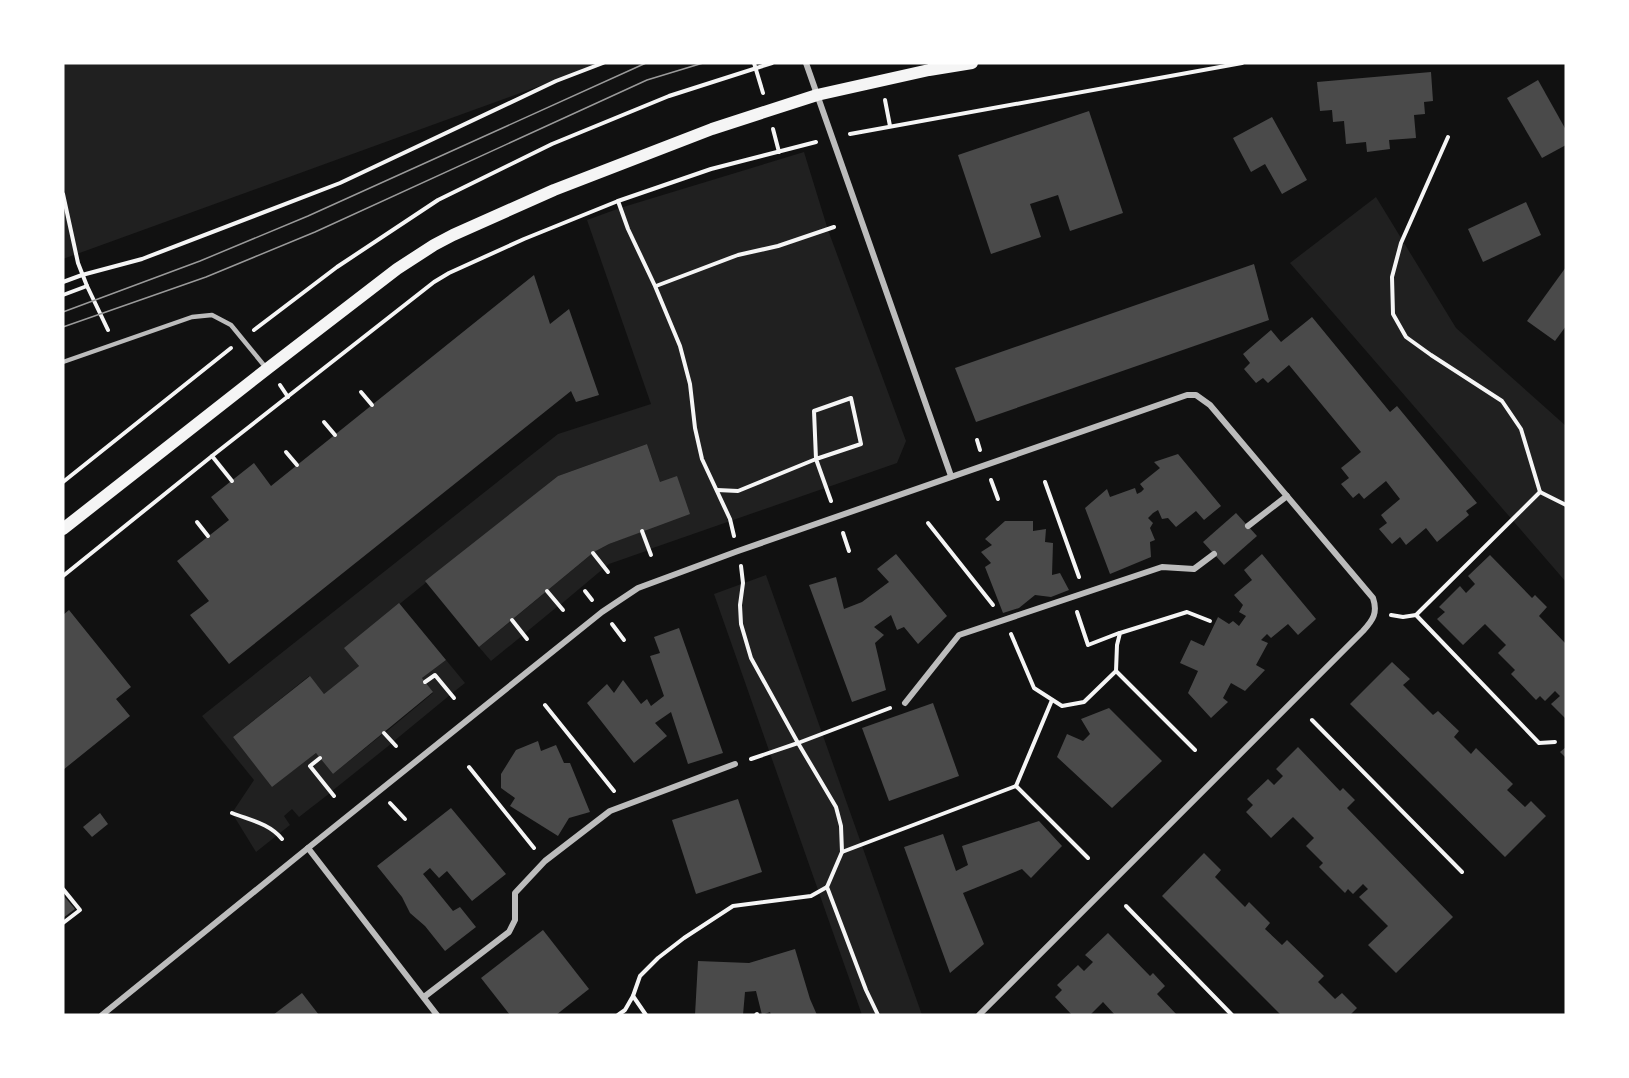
<svg xmlns="http://www.w3.org/2000/svg" width="1629" height="1078" font-family="'Titillium Web',sans-serif">
  <style>
    .green { fill: #202020 }
    .building { fill: #4a4a4a }
    .lines { fill: none; stroke-linecap: round; stroke-linejoin: round }
    .path { stroke: #f5f5f5; stroke-width: 4 }
    .service { stroke: #bcbcbc; stroke-width: 4.5 }
    .minor { stroke: #bcbcbc; stroke-width: 6 }
    .secondary { stroke: #f5f5f5; stroke-width: 12 }
    .tram { stroke: #9a9a9a; stroke-width: 1.5 }
  </style>
  <rect width="100%" height="100%" fill="#111"/>
  <g class="green">
    <polygon points="63,63 603,63 63,259"/>
    <polygon points="804,152 828,230 906,441 897,463 650,549 643,530 660,482 647,444 558,476 345,648 359,666 324,694 309,676 233,737 272,786 316,753 320,757 309,765 330,793 299,817 292,809 284,816 290,825 256,852 232,813 254,780 202,716 558,434 651,404 587,220 620,208"/>
    <polygon points="1376,197 1456,328 1566,426 1566,582 1290,263"/>
    <polygon points="642,531 649,550 609,564 605,567 594,552 609,544"/>
    <polygon points="593,553 604,568 560,605 548,590"/>
    <polygon points="766,575 922,1015 862,1015 714,594"/>
    <polygon points="547,591 558,606 524,634 512,620"/>
    <polygon points="511,621 523,635 491,661 479,647"/>
    <polygon points="446,660 465,683 451,694 435,674 425,682 422,678"/>
    <polygon points="435,676 450,695 394,741 386,732 433,693 426,683"/>
    <polygon points="384,733 392,743 332,791 312,766 321,759 333,774"/>
  </g>
  <g class="building">
    <polygon points="1431,72 1433,101 1424,102 1425,114 1414,115 1416,138 1389,140 1390,149 1367,152 1366,142 1346,144 1344,121 1333,122 1332,110 1320,111 1317,82"/>
    <polygon points="1538,80 1566,130 1566,145 1542,158 1507,98"/>
    <polygon points="1089,111 1123,213 1070,231 1058,195 1030,204 1041,237 991,254 958,155"/>
    <polygon points="1272,117 1307,180 1282,194 1265,164 1251,172 1233,138"/>
    <polygon points="1526,202 1541,235 1483,262 1468,229"/>
    <polygon points="1254,264 1269,320 976,422 955,368"/>
    <polygon points="1566,267 1566,326 1555,341 1527,321"/>
    <polygon points="534,275 550,324 569,309 599,395 576,402 571,391 229,664 190,615 209,601 177,561 229,520 211,497 254,463 271,486"/>
    <polygon points="1312,317 1390,412 1397,406 1477,503 1466,511 1469,515 1437,542 1426,528 1406,545 1400,537 1392,544 1379,529 1387,523 1381,515 1400,499 1386,481 1364,499 1359,493 1353,498 1341,484 1349,478 1341,468 1361,452 1289,365 1268,383 1263,378 1256,383 1244,369 1250,363 1243,354 1271,330 1281,342"/>
    <polygon points="647,444 660,482 677,476 690,514 609,544 594,552 479,647 425,581 558,476"/>
    <polygon points="1178,454 1221,506 1204,520 1196,511 1176,527 1168,518 1162,519 1158,510 1153,513 1148,518 1153,523 1150,528 1155,540 1150,542 1151,557 1110,574 1085,508 1107,489 1110,497 1135,488 1137,494 1141,492 1144,489 1140,484 1160,468 1154,462"/>
    <polygon points="1236,513 1257,536 1224,565 1203,542"/>
    <polygon points="1005,521 1033,521 1033,531 1046,529 1045,542 1053,543 1052,575 1060,573 1069,590 1051,597 1035,595 1019,608 1003,613 985,567 991,563 981,552 992,545 985,539"/>
    <polygon points="896,554 947,616 918,644 904,627 897,630 891,615 874,627 884,635 875,643 886,690 852,702 809,585 836,577 844,609 862,602 889,582 877,569"/>
    <polygon points="1262,554 1316,619 1298,635 1288,624 1271,638 1267,634 1261,640 1268,643 1256,665 1265,670 1245,691 1231,683 1223,698 1228,702 1211,718 1188,693 1198,671 1180,663 1191,640 1204,646 1218,617 1229,624 1233,621 1239,626 1246,616 1239,612 1243,605 1234,595 1252,580 1244,570"/>
    <polygon points="1490,555 1532,598 1535,595 1547,607 1539,616 1566,644 1566,719 1551,704 1560,696 1555,691 1545,701 1540,696 1536,700 1511,674 1515,670 1498,653 1506,645 1485,624 1463,645 1437,619 1445,612 1439,607 1460,586 1466,593 1475,584 1468,576"/>
    <polygon points="399,603 446,660 422,678 433,692 333,774 316,753 272,787 233,737 310,676 324,694 359,666 344,648"/>
    <polygon points="69,610 131,687 116,699 130,716 63,770 63,615"/>
    <polygon points="679,628 723,753 688,764 671,712 655,723 667,736 634,763 587,703 607,684 614,693 623,680 641,704 647,699 651,706 664,696 650,656 660,653 654,637"/>
    <polygon points="1392,662 1410,679 1403,685 1433,715 1438,711 1459,731 1454,737 1471,754 1476,748 1513,784 1507,790 1525,807 1531,801 1546,816 1505,857 1350,704"/>
    <polygon points="933,703 959,776 889,801 862,728"/>
    <polygon points="1109,708 1162,761 1112,808 1057,757 1067,734 1083,741 1090,734 1081,719"/>
    <polygon points="538,741 541,751 556,745 564,763 570,763 590,812 569,818 558,836 510,806 515,798 501,788 501,774 516,750"/>
    <polygon points="1298,747 1340,791 1343,788 1355,800 1347,808 1453,917 1396,973 1368,945 1388,926 1359,897 1368,889 1363,884 1353,894 1348,889 1345,893 1319,867 1323,863 1306,846 1314,838 1293,817 1271,838 1246,812 1253,805 1247,799 1268,779 1274,785 1283,776 1276,769"/>
    <polygon points="1566,747 1566,758 1560,752"/>
    <polygon points="738,799 762,872 696,894 672,820"/>
    <polygon points="451,808 506,874 472,901 447,871 439,878 430,868 423,874 453,911 460,907 476,927 445,951 425,926 410,913 402,897 377,866"/>
    <polygon points="100,813 108,824 92,837 83,827"/>
    <polygon points="1039,821 1062,846 1031,878 1022,869 963,893 984,944 950,973 904,847 943,834 956,871 968,865 962,846"/>
    <polygon points="1204,853 1221,870 1215,877 1245,907 1249,902 1270,923 1265,929 1282,945 1287,940 1324,976 1318,982 1335,999 1342,993 1357,1008 1350,1015 1281,1015 1162,896"/>
    <polygon points="63,895 75,909 63,918"/>
    <polygon points="543,930 589,989 556,1015 510,1015 481,978"/>
    <polygon points="1108,933 1150,976 1153,973 1165,986 1157,994 1177,1015 1115,1015 1103,1002 1090,1015 1072,1015 1055,997 1062,990 1057,985 1078,965 1084,971 1093,962 1085,955"/>
    <polygon points="795,949 810,999 817,1015 771,1015 770,1012 762,1015 756,991 745,992 743,1015 695,1015 698,961 749,963"/>
    <polygon points="302,993 319,1015 273,1015"/>
  </g>
  <g class="lines">
    <g class="path">
      <polyline points="754,63 763,93"/>
      <polyline points="885,100 890,126"/>
      <polyline points="773,129 779,152"/>
      <polyline points="850,134 1242,63"/>
      <polyline points="1448,137 1401,243 1392,277 1393,314 1406,337 1431,355 1502,401 1521,429 1540,492 1566,505"/>
      <polyline points="63,194 78,263 87,286 108,330"/>
      <polyline points="618,201 628,229 655,286 680,346 690,384 695,428 702,459 730,519 734,536"/>
      <polyline points="63,282 82,275 142,259 340,183 556,81 603,63"/>
      <polyline points="656,286 738,255 778,246 834,227"/>
      <polyline points="63,295 87,286"/>
      <polyline points="254,330 337,267 438,200 552,144 669,96 772,63"/>
      <polyline points="280,385 288,397"/>
      <polyline points="361,392 372,405"/>
      <polyline points="324,422 335,435"/>
      <polyline points="977,440 980,450"/>
      <polyline points="286,452 297,465"/>
      <polyline points="212,456 232,481"/>
      <polyline points="991,480 998,499"/>
      <polyline points="63,482 231,348"/>
      <polyline points="1045,482 1079,577"/>
      <polyline points="717,490 738,491 816,459 814,411 851,398 861,444 816,459 831,501"/>
      <polyline points="197,522 208,536"/>
      <polyline points="928,523 993,605"/>
      <polyline points="642,531 651,555"/>
      <polyline points="843,533 849,551"/>
      <polyline points="593,553 608,572"/>
      <polyline points="741,566 743,583 740,605 741,624 751,658 798,743 836,807 841,826 842,852 827,887 866,990 878,1015"/>
      <polyline points="63,576 212,456 434,282 449,273 524,239 618,201 711,169 816,142"/>
      <polyline points="547,591 563,610"/>
      <polyline points="585,591 592,600"/>
      <polyline points="1077,612 1088,645 1119,633"/>
      <polyline points="1391,615 1403,617 1416,615 1540,492"/>
      <polyline points="1416,615 1539,743 1555,742"/>
      <polyline points="512,620 527,639"/>
      <polyline points="612,624 624,640"/>
      <polyline points="1011,634 1034,688 1062,706 1084,702 1116,671 1195,750"/>
      <polyline points="1116,671 1117,645 1120,633 1187,612 1210,621"/>
      <polyline points="425,682 435,675 454,698"/>
      <polyline points="545,705 614,791"/>
      <polyline points="1312,720 1462,872"/>
      <polyline points="384,733 396,746"/>
      <polyline points="320,758 310,766 334,796"/>
      <polyline points="751,759 798,743 890,708"/>
      <polyline points="469,767 534,848"/>
      <polyline points="1016,786 1052,700"/>
      <polyline points="390,803 405,819"/>
      <path d="M232,813c17,7 37,10 50,26"/>
      <polyline points="842,852 1016,786 1088,858"/>
      <polyline points="63,889 80,910 63,923"/>
      <polyline points="1126,906 1232,1015"/>
      <polyline points="633,996 646,1015"/>
      <polyline points="618,1015 625,1010 633,996 640,976 658,958 684,938 733,906 811,896 827,887"/>
      <polyline points="756,1015 757,1014"/>
    </g>
    <polyline class="service" points="63,362 192,317 212,315 231,325 267,369"/>
    <g class="minor">
      <polyline points="806,63 951,476"/>
      <polyline points="1248,526 1287,496"/>
      <polyline points="905,703 959,635 1162,567 1194,569 1214,554"/>
      <polyline points="424,997 509,932 515,920 515,893 545,861 610,811 735,764"/>
      <polyline points="102,1015 308,848"/>
      <path d="M437,1015l-129,-167 294,-236 36,-24 100,-37 449,-156h9l14,10 163,193c5,15 0,22 -10,33l-384,384"/>
    </g>
    <polyline class="secondary" points="63,529 267,369 397,269 434,245 453,235 554,190 712,129 817,95 929,70 972,63"/>
    <g class="tram">
      <polyline points="63,312 200,261 308,216 646,63"/>
      <polyline points="63,327 206,277 315,232 647,80 703,63"/>
    </g>
  </g>
  <rect width="1629" height="1078" fill="none" stroke="#ffffff" stroke-width="129"/>
</svg>
